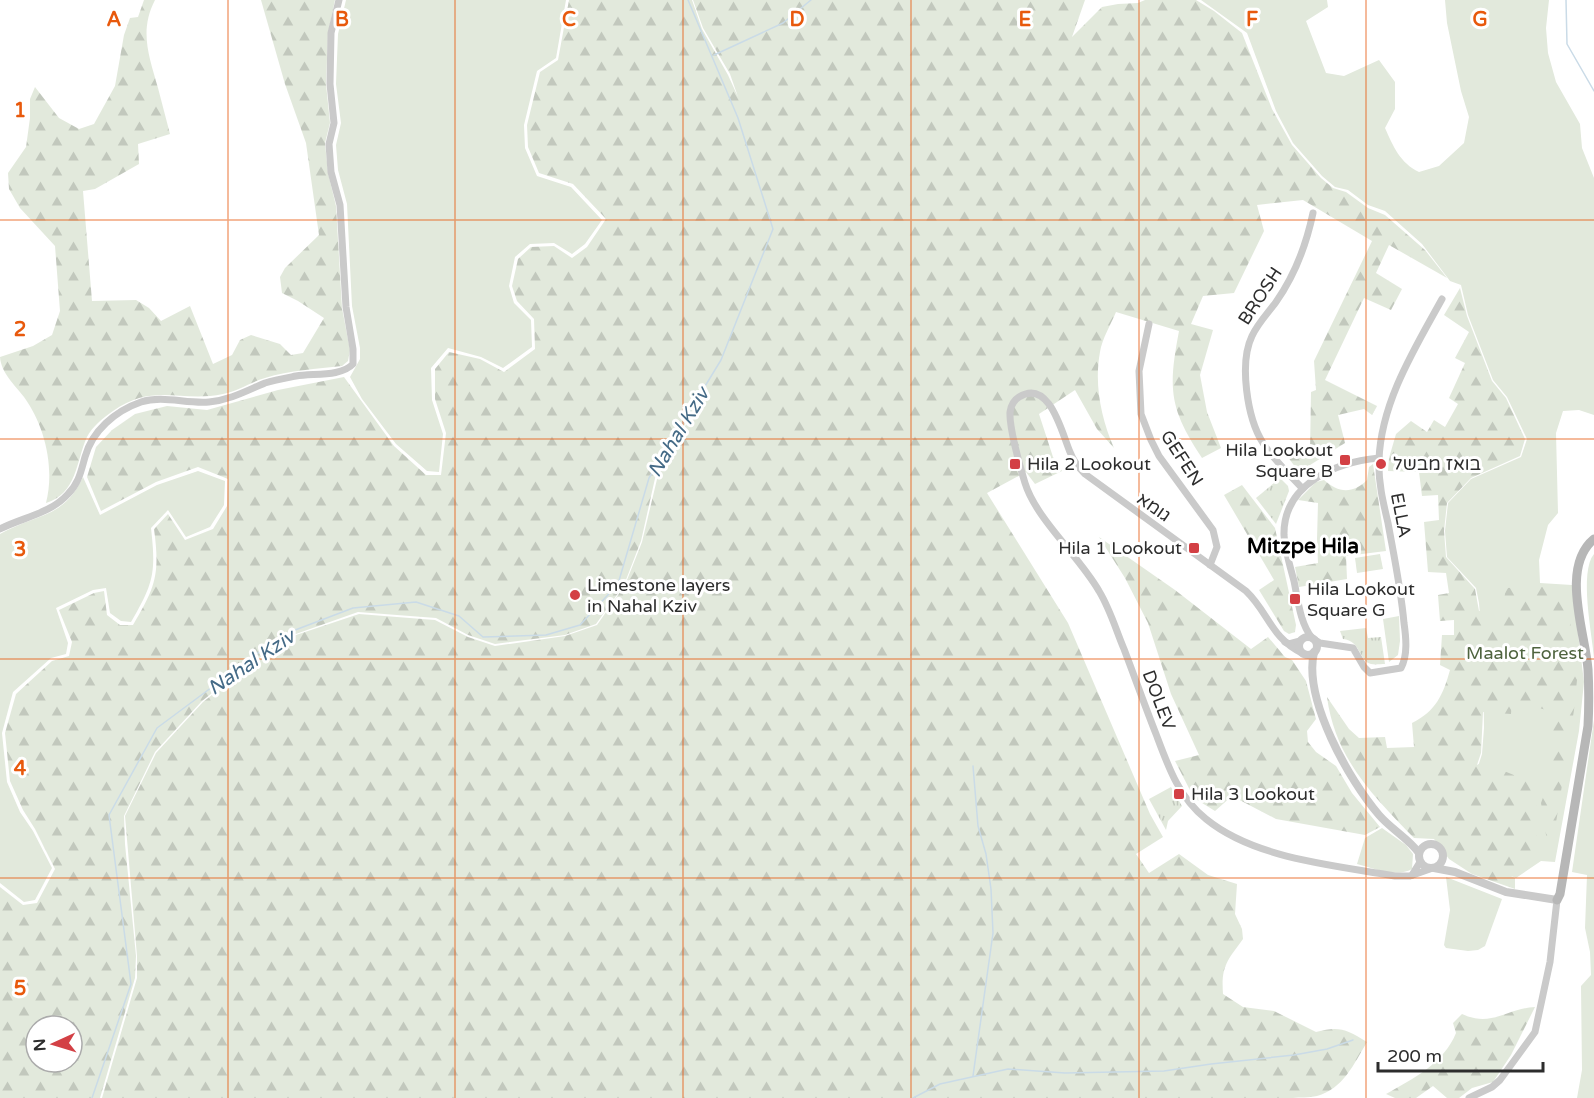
<svg xmlns="http://www.w3.org/2000/svg" width="1594" height="1098" font-family="'Varela Round',Heebo,sans-serif">
  <style>
    .green { fill: #e2e9dc }
    .forest { fill: url(#forest-firs); fill-rule: evenodd }
    .park { fill: url(#park-tufts) }
    .lines { fill: none; stroke-linecap: round; stroke-linejoin: round }
    .stream { stroke: #cadbe7; stroke-width: 1.5 }
    .minor { stroke: #cacaca; stroke-width: 7 }
    .tertiary { stroke: #cacaca; stroke-width: 8 }
    .secondary { stroke: #b7b7b7; stroke-width: 9 }
    .grid { fill: none; stroke: #e8590c; stroke-width: 1.5; stroke-opacity: 0.55 }
    .poi-dot { fill: #d34045; stroke: #fff; stroke-width: 2 }
    .labels { text-anchor: middle; stroke-width: 6; stroke-linejoin: round; paint-order: stroke }
    .street-label { font-size: 18px; fill: #2d2d2d; stroke: #fff }
    .poi-label { font-size: 18px; fill: #2d2d2d; stroke: #fff; text-anchor: start }
    .park-label { font-size: 18px; fill: #4f643f; stroke: #fff }
    .water-label { font-size: 20px; font-style: italic; fill: #446a86; stroke: #fff }
    .quarter-label { font-size: 21px; font-weight: bold; fill: #000; stroke: #fff }
    .grid-label { font-size: 20px; text-anchor: middle; font-weight: bold; fill: #e8590c; stroke: #fff; stroke-width: 6; stroke-linejoin: round; paint-order: stroke }
  </style>
  <defs>
    <pattern id="forest-firs" width="22" height="20" patternUnits="userSpaceOnUse" patternTransform="scale(1.5)"><rect width="22" height="20" fill="#e2e9dc"/><path d="M5 1l3.5 6h-7zM16 11l3.5 6h-7z" fill="#c2c8bd"/></pattern>
    <pattern id="park-tufts" width="24" height="20" patternUnits="userSpaceOnUse" patternTransform="scale(1.5)"><rect width="24" height="20" fill="#e2e9dc"/><path d="M3 7l-1-3M5 7V3M7 7l1-3M15 17l-1-3M17 17v-4M19 17l1-3" fill="none" stroke="#c2c8bd"/></pattern>
  </defs>
  <rect width="100%" height="100%" fill="#fff"/>
  <g class="green">
    <polygon points="346,0 566,0 556,58 537,71 524,125 525,148 537,176 571,187 602,220 585,244 572,254 554,243 530,244 515,257 509,286 514,303 531,320 532,347 503,368 481,357 448,348 431,368 432,400 443,434 439,472 427,471 396,444 362,399 350,377 360,359 360,348 352,306 347,204 338,170 336,145 341,123 336,84 338,34"/>
    <path d="M1201,0h126l1,7 -22,14 20,52 18,3 35,-16 16,22v27l-10,19c8,18 15,35 34,44l20,-6 25,-23 5,-26 -8,-26 -14,-68 -2,-23h104l-3,28 2,25 8,29 24,42 2,24 12,30v237l-15,-5 -16,1 -7,22 2,80 -10,12 -9,35 1,23 32,2 12,97 -5,49 -24,131 -14,-1 -25,17 -35,-17 -6,-85 7,-22 2,-26 -1,-77 -4,-48 -3,-15 -29,-31 -2,-26 3,-28 23,-24 50,-22 6,-18 -20,-42 -14,-17 -25,-65 -7,-30 -11,-4 -28,-37 -37,-33 -17,-6 -20,-15 -13,-3 -13,-11 -29,-33 -17,-32 -29,-78z"/>
    <path d="M198,471l27,10 -1,24 -14,22 -24,10 -18,-27 -17,18c5,44 3,55 -20,94l-10,-1 -11,-8 -4,-25 -13,2 -37,18 12,35 -2,11 -15,4 -38,34 -11,41 5,49 13,30 13,19 19,37 -17,32 -11,2 -24,-19v-349c35,-20 64,-15 83,-57l17,38 57,-30z"/>
    <polygon points="1380,554 1383,569 1357,573 1355,558"/>
    <path d="M1594,554v104c-2,-25 -15,-86 0,-104z"/>
    <polygon points="1399,616 1400,641 1398,655 1389,662 1383,619"/>
    <polygon points="1594,720 1594,1098 1577,1098 1582,1070 1581,986 1591,975 1590,952 1585,928 1587,875 1572,872"/>
    <path d="M1382,828l24,17 7,9 -1,15c-16,9 -39,-1 -55,-5l8,-26z"/>
    <polygon points="1446,877 1502,899 1485,946 1478,950 1468,951 1446,948 1444,945 1450,910"/>
  </g>
  <g class="forest">
    <path d="M144,0h11c-16,31 -6,56 3,88 4,15 8,31 12,46l-32,10 1,20 -44,25 -12,2 9,110 44,-1 13,8 12,13 29,-15 23,58 19,-9 8,-15 11,-5 29,9 11,11 12,-2 21,-35 -26,-17 -16,-8 -2,-16 5,-9 34,-33 -13,-92 -21,-59 -24,-84h74l-7,33 -2,51 4,39 -5,20 3,30 8,33 6,102 8,42 -2,11 -6,5c-25,3 -52,4 -77,12 -14,4 -27,13 -42,16 -43,9 -69,-12 -110,17 -9,6 -21,16 -26,26 -11,24 -10,57 -41,66 9,-35 -1,-77 -22,-106 -9,-12 -23,-24 -24,-40l33,-11 19,-11 8,-24 -5,-65 -35,-38 -11,-19 -1,-16 18,-26 4,-29v-19l5,-12 24,31 20,11 15,-5 21,-38 9,-51 6,-17 8,-1z"/>
    <path d="M569,0h123l10,29 26,46 10,22 -8,-23 -27,-46 -10,-28h392l-13,37 30,-30 16,-3 20,-1 7,-3h51l18,11 28,22 30,76 20,36 29,33 12,10 13,4 22,16 17,7 40,35 22,28 -58,-33 -13,28 26,16 -11,21 -27,-12 -39,82 52,26 -5,9 -8,-6 -26,6 7,28 -46,29 -12,-16 23,-3 1,-61 5,-2 -2,-29 58,-120 -69,-41 -46,5 7,26 -30,62 -31,3 -12,28 22,6 -13,45 7,37 14,36 -19,10c-33,-50 -34,-69 -23,-127l-63,-19c-5,12 -14,27 -16,40 -6,32 1,66 14,96l-17,-19 -22,-39 -36,24 14,43 9,14 -27,13 -9,-12 -39,21 81,130 82,191 13,23 -27,17 13,19 30,-19 29,21 29,9 -2,30 7,15 1,10c-16,22 -22,27 -20,55l20,13 31,4 42,21c23,-6 30,-3 51,10 -13,22 -24,47 -50,54 -8,2 -17,1 -24,2h-1191l35,-120v-22l-12,-140 31,-63 47,-51 37,-29 53,-37 66,-22 76,6 33,17 27,9 70,-10 32,-11 28,-40 17,-43 16,-67 42,-76 -44,75 -15,67 -17,44 -28,39 -31,11 -70,9 -27,-9 -32,-17 -78,-6 -65,23 -54,37 -37,29 -47,51 -31,64 1,28 11,112 -1,22 -35,120h-100v-211l23,18 14,-2 18,-34 -20,-40 -12,-19 -13,-29 -5,-48 11,-39 36,-33 17,-5 3,-14 -13,-32 35,-17 10,-2 3,24 13,10h13c23,-39 27,-51 21,-96l14,-15 17,26 28,-11 14,-23 1,-27 -30,-12 -42,15 -55,29 -14,-34 9,-30 16,-17 23,-16 32,-8 40,4 71,-20 66,-13 50,69 32,29h15l5,-42 -11,-34v-30l14,-17 31,7 24,13 31,-23 -1,-30 -17,-18 -5,-15 6,-27 13,-12 23,-1 18,12 15,-11 19,-28 -33,-35 -34,-11 -11,-26 -1,-22 13,-53 18,-12zM36,1026h36v36h-36z"/>
    <path d="M1460,288l7,28 25,65 14,17 19,41 -5,17 -49,22 -24,25 -3,28 2,26 29,32 4,22h23l4,-23 60,-2 11,94 -3,30 -24,150 -9,-57 7,-19 5,-72 -41,-12 -1,14 -28,-2 -2,41 -4,12 5,-3 49,20 6,25v53l-21,17 -5,-1 4,2v11l-43,-15 -23,-15 -15,-20 -20,-1c-41,-42 -79,-80 -87,-141l22,32 10,9 26,-1 2,11 27,-1 -2,-24c24,-12 31,-28 38,-53l-10,-5 2,-30h12v-15l-14,1 -2,-26 11,-2 -3,-20 -18,-1 -4,-50 15,-2 -1,-25 -16,1 -3,-24 -31,-1 1,-13 7,-24 15,-13 16,11 7,-12 11,7 13,-23 -9,-6 16,-35 -10,-5 14,-26 -25,-17z"/>
    <path d="M1373,464l13,87 -40,5 1,23 -48,8 -4,-20 23,-4 -1,-24 1,-36 -20,-3 18,-18 8,-2c14,13 29,14 43,0l2,-13z"/>
    <polygon points="1242,485 1275,528 1296,625 1295,632 1289,634 1284,631 1259,590 1274,580 1224,495"/>
    <polygon points="1099,537 1175,590 1251,649 1268,637 1285,657 1292,660 1306,681 1316,719 1307,731 1308,742 1316,752 1336,766 1352,793 1380,827 1365,835 1276,819 1232,796 1215,811 1194,798 1175,761 1199,755 1171,694 1148,623 1125,578"/>
    <path d="M1535,1007l-24,48 -18,27 -21,6 -13,10h-12l-14,-12 -17,12h-21l-9,-4c27,-15 58,-31 70,-61l-3,-10 9,-9c30,14 45,-6 73,-7z"/>
  </g>
  <g class="park">
    <polygon points="1280,478 1288,486 1289,491 1276,524 1256,498"/>
    <path d="M1366,628l2,10 13,-1 4,27c-4,0 -10,1 -14,0 -12,-3 -10,-23 -28,-25l-3,-8z"/>
    <polygon points="1171,787 1182,806 1168,821 1166,830 1149,799"/>
  </g>
  <g class="lines">
    <g class="stream">
      <polyline points="1566,0 1567,44 1594,91"/>
      <polyline points="714,55 783,23 811,0"/>
      <polyline points="973,1076 993,933 991,889 986,854 978,826 973,766"/>
      <polyline points="92,1098 131,984 109,815 157,728 282,635 353,608 416,602 459,616 483,637 546,635 580,625 618,584 649,478 721,360 773,229 738,118 688,0"/>
      <polyline points="913,1098 940,1084 1008,1069 1065,1073 1164,1071 1211,1064 1294,1055 1327,1049 1353,1040"/>
    </g>
    <g class="minor">
      <polyline points="1149,324 1139,371 1141,414 1151,440 1159,456 1213,530 1217,547 1210,565"/>
      <path d="M1302,488c-13,-14 -29,-29 -39,-45 -16,-25 -24,-80 -11,-107 6,-13 16,-23 24,-34 19,-27 30,-56 37,-89"/>
      <path d="M0,529c23,-12 50,-15 68,-35 11,-11 13,-23 17,-37 7,-26 30,-46 56,-55 22,-7 45,2 68,0 21,-2 37,-11 56,-19 10,-3 21,-5 31,-7 17,-3 45,1 57,-12v-15l-7,-42 -6,-102 -9,-33 -2,-28 5,-21 -4,-39 1,-51 8,-33"/>
      <path d="M1312,638c-12,-15 -14,-38 -18,-57 -4,-15 -9,-31 -10,-46 -1,-51 52,-73 95,-77"/>
      <path d="M1315,640l5,3 33,5 11,19 6,6 31,-5c7,-13 5,-31 3,-45 -3,-34 -10,-67 -16,-100 -5,-21 -10,-42 -9,-63 2,-58 36,-112 63,-161"/>
      <polyline points="1285,642 1289,644 1300,641"/>
      <path d="M1302,653c-31,-15 -33,-40 -56,-62l-161,-117c-6,-6 -12,-14 -15,-22 -8,-18 -20,-74 -51,-55 -5,3 -8,9 -9,15 -1,15 10,55 15,71 11,36 55,74 74,108 11,18 17,39 25,58 11,29 21,57 32,85 12,32 23,64 50,85 49,40 128,46 189,57h15l20,-7"/>
      <polyline points="1412,875 1420,862"/>
      <polyline points="1469,1098 1492,1087 1500,1080 1535,1032 1550,962 1557,900"/>
    </g>
    <g class="tertiary">
      <circle cx="1308" cy="646" r="9"/>
      <path d="M1314,652c-11,47 35,128 65,163 12,14 30,24 40,38"/>
      <circle cx="1431" cy="856" r="12"/>
      <polyline points="1434,868 1455,872 1506,892 1557,900"/>
    </g>
    <path class="secondary" d="M1557,900l3,-6 28,-168c1,-19 1,-38 0,-57 -3,-37 -28,-102 6,-130"/>
  </g>
  <path class="grid" d="M228,0v1098M455,0v1098M683,0v1098M911,0v1098M1139,0v1098M1366,0v1098M0,220h1594M0,439h1594M0,659h1594M0,878h1594"/>
  <g class="poi-dot">
    <rect x="1339" y="454" width="12" height="12" rx="3"/>
    <rect x="1009" y="458" width="12" height="12" rx="3"/>
    <circle cx="1381" cy="464" r="6"/>
    <rect x="1188" y="542" width="12" height="12" rx="3"/>
    <circle cx="575" cy="595" r="6"/>
    <rect x="1289" y="593" width="12" height="12" rx="3"/>
    <rect x="1173" y="788" width="12" height="12" rx="3"/>
  </g>
  <g class="labels">
    <g class="street-label">
      <text transform="translate(1260 296) rotate(-57)" y="6">BROSH</text>
      <text transform="translate(1182 458) rotate(57)" y="6">GEFEN</text>
      <text transform="translate(1154 507) rotate(35)" y="6">גומא</text>
      <text transform="translate(1401 515) rotate(79)" y="6">ELLA</text>
      <text transform="translate(1159 700) rotate(69)" y="6">DOLEV</text>
    </g>
    <g class="poi-label">
      <text x="1333" y="456" text-anchor="end">Hila Lookout<tspan x="1333" dy="21">Square B</tspan></text>
      <text x="1027" y="470">Hila 2 Lookout</text>
      <text x="1393" y="470">בואז מבשל</text>
      <text x="1182" y="554" text-anchor="end">Hila 1 Lookout</text>
      <text x="587" y="591">Limestone layers<tspan x="587" dy="21">in Nahal Kziv</tspan></text>
      <text x="1307" y="595">Hila Lookout<tspan x="1307" dy="21">Square G</tspan></text>
      <text x="1191" y="800">Hila 3 Lookout</text>
    </g>
    <g class="park-label">
      <text x="1525" y="659">Maalot Forest</text>
    </g>
    <g class="water-label">
      <text transform="translate(678 432) rotate(-59)" y="7">Nahal Kziv</text>
      <text transform="translate(251 662) rotate(-34)" y="7">Nahal Kziv</text>
    </g>
    <g class="quarter-label">
      <text x="1303" y="553">Mitzpe Hila</text>
    </g>
  </g>
  <g class="grid-label">
    <text x="114" y="26">A</text>
    <text x="342" y="26">B</text>
    <text x="569" y="26">C</text>
    <text x="797" y="26">D</text>
    <text x="1025" y="26">E</text>
    <text x="1252" y="26">F</text>
    <text x="1480" y="26">G</text>
    <text x="20" y="117">1</text>
    <text x="20" y="336">2</text>
    <text x="20" y="556">3</text>
    <text x="20" y="775">4</text>
    <text x="20" y="995">5</text>
  </g>
  <g transform="translate(54 1044) rotate(266)"><circle r="28" fill="#ffffff" stroke="#ababab" stroke-width="1.5"/>
  <path d="M0-4.5L10 22L0 15L-10 22Z" fill="#d34045"/>
  <text y="-9" font-size="16" font-weight="bold" text-anchor="middle" fill="#2d2d2d">N</text>
  </g>
  <path d="M1378 1062v9h165v-9" fill="none" stroke="#2d2d2d" stroke-width="3"/>
  <text x="1387" y="1062" font-size="18" fill="#2d2d2d" stroke="#ffffff" stroke-width="4.5" paint-order="stroke">200 m</text>
</svg>
